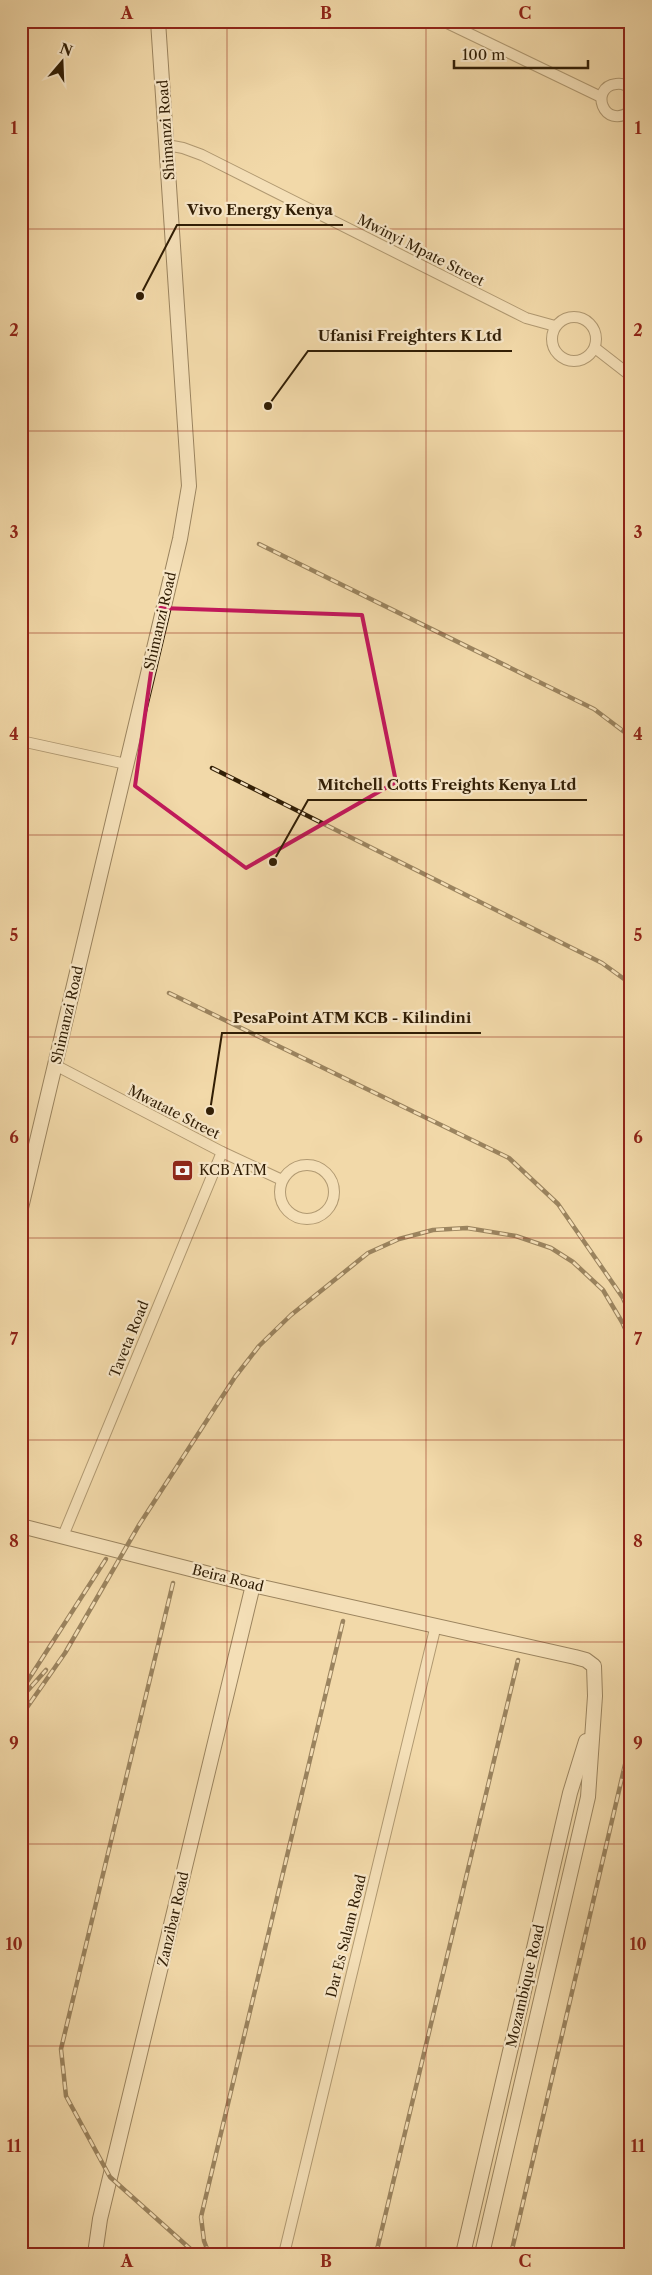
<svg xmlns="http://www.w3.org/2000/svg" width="652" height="2275" font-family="'Libre Caslon Text',serif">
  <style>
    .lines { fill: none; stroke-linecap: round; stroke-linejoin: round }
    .street-casing { stroke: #614d2e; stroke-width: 12 }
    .secondary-casing { stroke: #311e05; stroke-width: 16 }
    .street { stroke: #f7e6c7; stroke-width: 10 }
    .secondary { stroke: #f7e6c7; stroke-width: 14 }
    .rail-casing { stroke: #311e05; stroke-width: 4.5 }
    .rail { stroke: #f7e6c7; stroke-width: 2.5; stroke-dasharray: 8; stroke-linecap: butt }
    .marked { fill: none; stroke: #c2185b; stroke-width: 4; stroke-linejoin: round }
    .grid { fill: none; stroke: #8f2418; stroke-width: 1; stroke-opacity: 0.55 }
    .labels { text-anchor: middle; stroke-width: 4.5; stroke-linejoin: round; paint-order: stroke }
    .street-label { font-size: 14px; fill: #311e05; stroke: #f7e6c7 }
    .poi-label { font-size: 14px; fill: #311e05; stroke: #f7e6c7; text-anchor: start }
    .leader { fill: none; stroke: #311e05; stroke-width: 2 }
    .callout-dot { fill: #311e05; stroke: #f7e6c7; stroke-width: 2 }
    .callout-label { font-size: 15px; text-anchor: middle; font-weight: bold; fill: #311e05; stroke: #f7e6c7; stroke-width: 4.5; stroke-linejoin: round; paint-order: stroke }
    .neatline { fill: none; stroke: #8f2418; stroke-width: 2 }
    .grid-label { font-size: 16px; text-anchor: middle; font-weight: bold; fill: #8f2418 }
  </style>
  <rect width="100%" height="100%" fill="#f2d9a9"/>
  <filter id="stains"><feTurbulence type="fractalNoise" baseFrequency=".004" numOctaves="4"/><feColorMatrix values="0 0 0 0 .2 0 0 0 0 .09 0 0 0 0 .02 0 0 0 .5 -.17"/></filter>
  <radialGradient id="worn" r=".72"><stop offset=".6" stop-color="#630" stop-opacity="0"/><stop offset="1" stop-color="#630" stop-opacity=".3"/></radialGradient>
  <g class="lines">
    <defs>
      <g id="street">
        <polyline points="443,21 601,97"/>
        <path d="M631,90c-4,-5 -9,-7 -15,-6 -27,3 -13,47 15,27"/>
        <polyline points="167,145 183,148 202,155 526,318 555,326"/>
        <circle cx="574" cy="339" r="22"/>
        <polyline points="595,348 631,376"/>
        <polyline points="21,741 126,764"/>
        <polyline points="55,1065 222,1152 282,1180"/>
        <circle cx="307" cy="1192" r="27"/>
        <polyline points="63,1536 222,1152"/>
        <polyline points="284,2254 436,1625"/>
      </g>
      <g id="secondary">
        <polyline points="21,1208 180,539 189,486 158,21"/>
        <polyline points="21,1526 253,1585 575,1657 586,1660 594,1666 595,1696 588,1797 482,2254"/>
        <polyline points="95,2254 100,2219 253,1585"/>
        <polyline points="463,2254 570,1793 586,1741"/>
      </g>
    </defs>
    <use href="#street" class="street-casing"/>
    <use href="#secondary" class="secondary-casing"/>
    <use href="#street" class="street"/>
    <use href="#secondary" class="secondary"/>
    <defs>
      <g id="rail">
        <polyline points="259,544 594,709 631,737"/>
        <polyline points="212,768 602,963 631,984"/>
        <polyline points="169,993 509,1158 558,1204 623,1298 631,1316"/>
        <polyline points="173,1583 61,2049 66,2096 110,2177 196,2254"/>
        <polyline points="23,1688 106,1559"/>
        <polyline points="21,1698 46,1670"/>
        <polyline points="21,1716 65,1653 139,1525 235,1377 259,1346 291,1315 368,1253 399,1239 433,1230 467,1228 516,1236 551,1248 573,1262 603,1290 622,1322 631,1341"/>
        <polyline points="631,1809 627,1874 631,1905"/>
        <polyline points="209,2254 204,2241 201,2217 343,1621"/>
        <polyline points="376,2254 518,1660"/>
        <polyline points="511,2254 631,1739"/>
      </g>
    </defs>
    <use href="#rail" class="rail-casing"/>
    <use href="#rail" class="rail"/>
  </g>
  <path d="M0 0H652V2275H0ZM160,608l202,7 34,167 -150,86 -111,-82z" fill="#f2d9a9" fill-opacity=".55" fill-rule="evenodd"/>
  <path class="marked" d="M160,608l202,7 34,167 -150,86 -111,-82z"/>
  <path class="grid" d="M227,21v2233M426,21v2233M21,229h610M21,431h610M21,633h610M21,835h610M21,1037h610M21,1238h610M21,1440h610M21,1642h610M21,1844h610M21,2046h610"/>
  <defs>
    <symbol id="bank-square" viewBox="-11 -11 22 22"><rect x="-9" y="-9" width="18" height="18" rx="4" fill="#8f2418" stroke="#f7e6c7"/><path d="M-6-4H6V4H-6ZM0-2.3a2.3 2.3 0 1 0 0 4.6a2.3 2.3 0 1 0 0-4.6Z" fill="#fff"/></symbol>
  </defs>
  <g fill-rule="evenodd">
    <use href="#bank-square" x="170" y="1158" width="25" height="25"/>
  </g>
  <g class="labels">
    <g class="street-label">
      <text transform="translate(166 130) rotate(-94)" y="5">Shimanzi Road</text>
      <text transform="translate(421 250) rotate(27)" y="5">Mwinyi Mpate Street</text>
      <text transform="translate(160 621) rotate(-77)" y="5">Shimanzi Road</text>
      <text transform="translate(67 1015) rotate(-77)" y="5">Shimanzi Road</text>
      <text transform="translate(174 1112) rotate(27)" y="5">Mwatate Street</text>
      <text transform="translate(129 1339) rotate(-68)" y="5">Taveta Road</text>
      <text transform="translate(228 1578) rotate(14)" y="5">Beira Road</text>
      <text transform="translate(173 1919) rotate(-77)" y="5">Zanzibar Road</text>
      <text transform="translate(346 1936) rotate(-76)" y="5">Dar Es Salam Road</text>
      <text transform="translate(525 1986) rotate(-77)" y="5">Mozambique Road</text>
    </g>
    <g class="poi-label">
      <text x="199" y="1175">KCB ATM</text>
    </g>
  </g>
  <path class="leader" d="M140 296L177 225H343M268 406L308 351H512M273 862L308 800H587M210 1111L222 1033H481"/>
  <g class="callout-dot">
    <circle cx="140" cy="296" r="5"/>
    <circle cx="268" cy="406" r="5"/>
    <circle cx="273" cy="862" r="5"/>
    <circle cx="210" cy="1111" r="5"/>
  </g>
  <g class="callout-label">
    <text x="260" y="215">Vivo Energy Kenya</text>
    <text x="410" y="341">Ufanisi Freighters K Ltd</text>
    <text x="447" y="790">Mitchell Cotts Freights Kenya Ltd</text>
    <text x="352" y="1023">PesaPoint ATM KCB - Kilindini</text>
  </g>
  <rect width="652" height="2275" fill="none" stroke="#f2d9a9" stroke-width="55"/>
  <g transform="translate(62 62) rotate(19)" stroke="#f7e6c7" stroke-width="4" paint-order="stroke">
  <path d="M0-4L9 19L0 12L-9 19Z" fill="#311e05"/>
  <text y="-8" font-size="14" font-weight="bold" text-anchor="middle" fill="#311e05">N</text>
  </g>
  <path d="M454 60v8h134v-8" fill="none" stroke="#311e05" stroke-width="2.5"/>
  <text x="462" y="60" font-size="15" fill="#311e05" stroke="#f7e6c7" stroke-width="4" paint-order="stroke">100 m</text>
  <rect x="28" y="28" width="596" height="2220" class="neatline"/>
  <g class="grid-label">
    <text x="127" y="19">A</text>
    <text x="326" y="19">B</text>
    <text x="525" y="19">C</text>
    <text x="14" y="134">1</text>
    <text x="638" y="134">1</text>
    <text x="14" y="336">2</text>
    <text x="638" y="336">2</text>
    <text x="14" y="538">3</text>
    <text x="638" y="538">3</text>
    <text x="14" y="740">4</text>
    <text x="638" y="740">4</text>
    <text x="14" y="941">5</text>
    <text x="638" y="941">5</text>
    <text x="14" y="1143">6</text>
    <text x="638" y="1143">6</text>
    <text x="14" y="1345">7</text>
    <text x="638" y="1345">7</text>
    <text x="14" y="1547">8</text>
    <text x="638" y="1547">8</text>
    <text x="14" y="1749">9</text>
    <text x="638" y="1749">9</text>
    <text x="14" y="1950">10</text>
    <text x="638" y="1950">10</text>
    <text x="14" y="2152">11</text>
    <text x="638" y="2152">11</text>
    <text x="127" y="2267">A</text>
    <text x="326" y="2267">B</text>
    <text x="525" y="2267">C</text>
  </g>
  <rect width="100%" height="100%" filter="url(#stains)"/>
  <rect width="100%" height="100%" fill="url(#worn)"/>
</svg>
